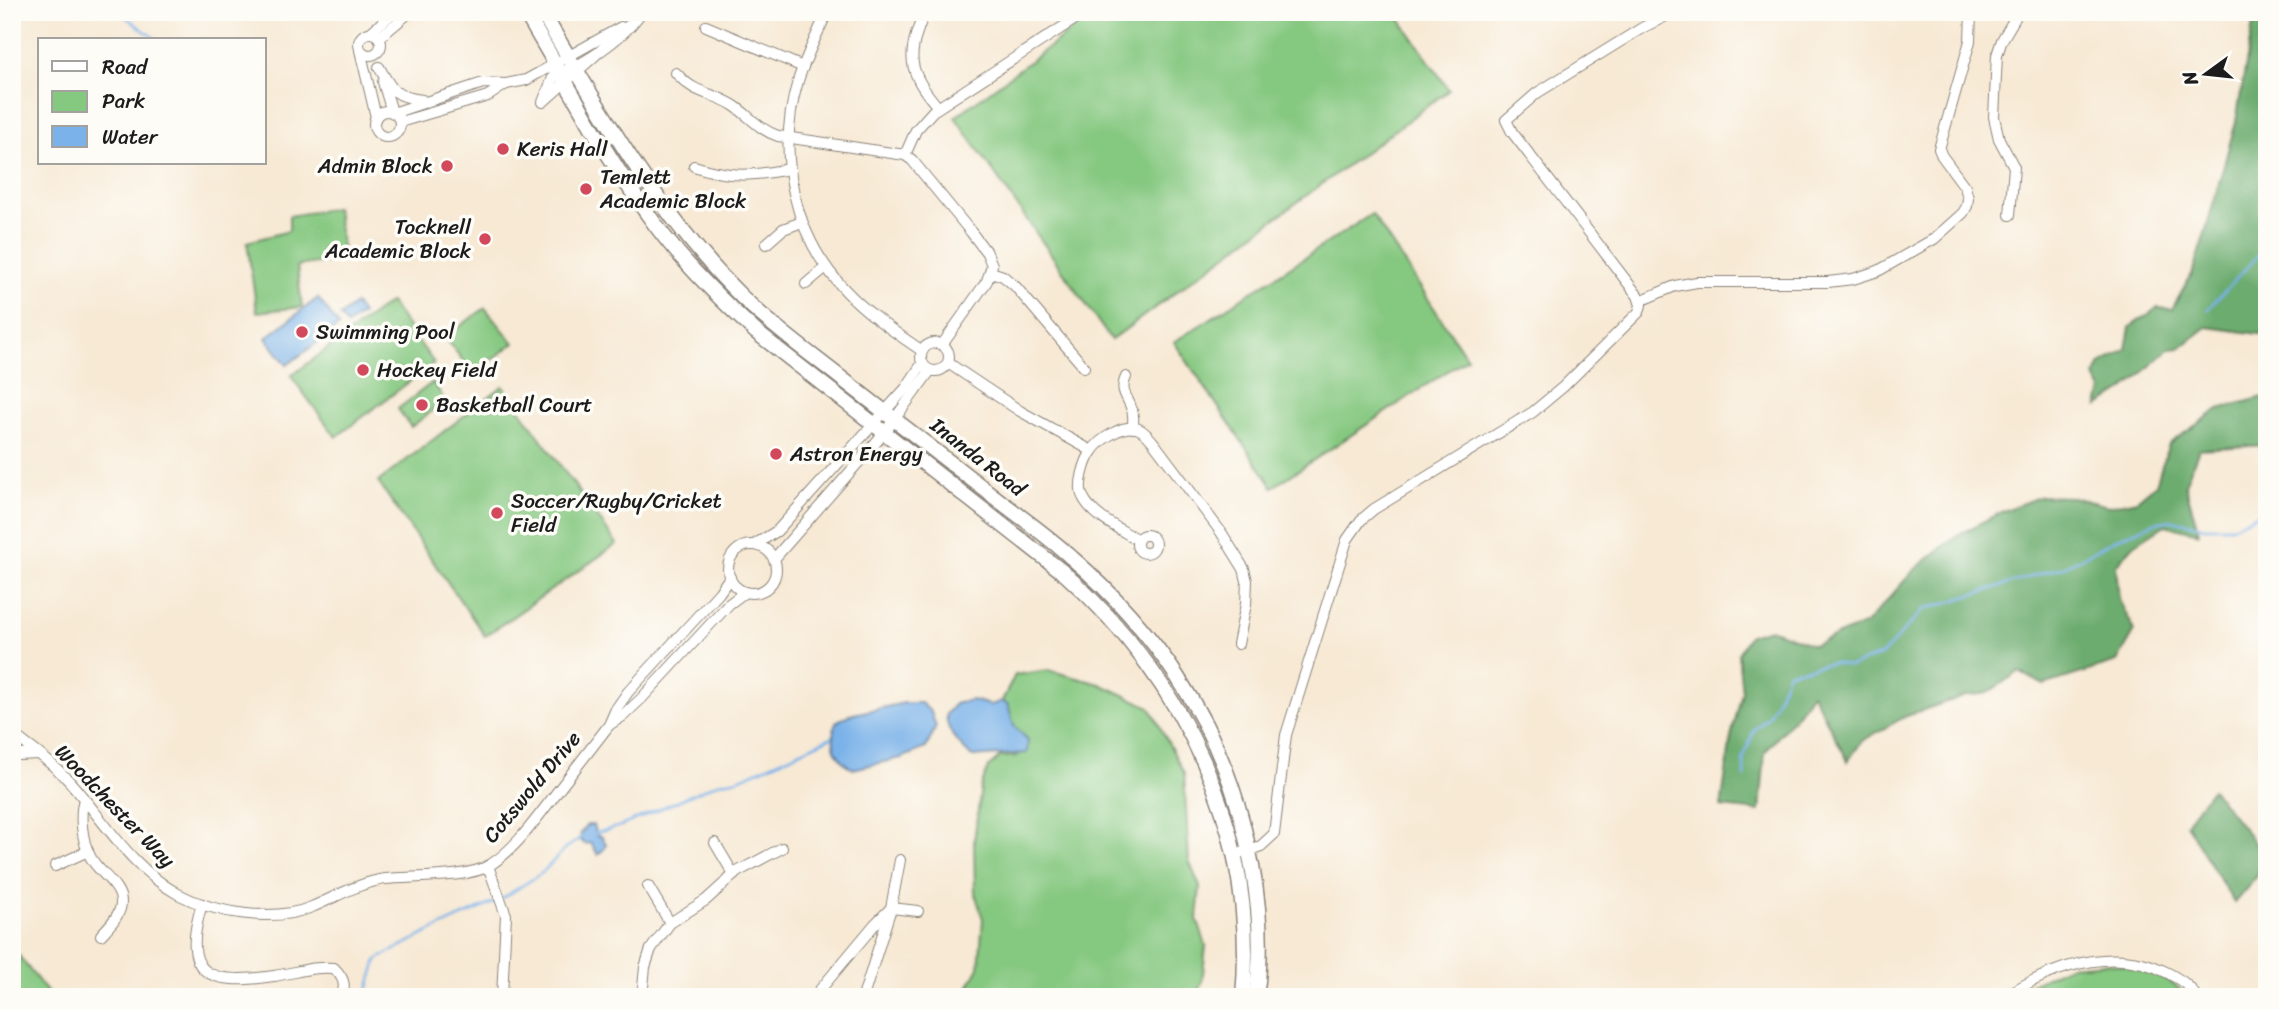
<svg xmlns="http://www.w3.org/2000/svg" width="2279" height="1009" font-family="Sriracha,sans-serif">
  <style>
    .green { fill: #85c880; stroke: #50724e; stroke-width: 2 }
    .forest { fill: #6cac6e; stroke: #446445; stroke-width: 2 }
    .water { fill: #7ab2e9; stroke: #4b6782; stroke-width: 2 }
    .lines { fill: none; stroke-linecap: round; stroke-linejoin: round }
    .stream { stroke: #7ab2e9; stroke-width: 2.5 }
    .minor-casing { stroke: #8a8278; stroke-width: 12 }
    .secondary-casing { stroke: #8a8278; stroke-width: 17 }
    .minor { stroke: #fff; stroke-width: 10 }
    .secondary { stroke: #fff; stroke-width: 14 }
    .poi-dot { fill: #d1495b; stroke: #fdfcf7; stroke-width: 2.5 }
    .labels { text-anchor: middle; stroke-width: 7; stroke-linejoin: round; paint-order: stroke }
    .poi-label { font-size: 21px; fill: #1c1c1c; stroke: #fdfcf7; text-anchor: start }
    .street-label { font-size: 21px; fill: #1c1c1c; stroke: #fdfcf7 }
  </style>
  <rect width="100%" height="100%" fill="#fdfcf7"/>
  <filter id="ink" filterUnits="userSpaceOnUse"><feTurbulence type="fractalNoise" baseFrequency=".0143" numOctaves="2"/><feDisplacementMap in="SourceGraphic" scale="14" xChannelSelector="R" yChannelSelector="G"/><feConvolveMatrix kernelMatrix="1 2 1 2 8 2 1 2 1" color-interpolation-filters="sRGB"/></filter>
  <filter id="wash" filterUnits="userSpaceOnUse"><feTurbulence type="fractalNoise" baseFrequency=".00686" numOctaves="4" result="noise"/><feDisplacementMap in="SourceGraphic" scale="28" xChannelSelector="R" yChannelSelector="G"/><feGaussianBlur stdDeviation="1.57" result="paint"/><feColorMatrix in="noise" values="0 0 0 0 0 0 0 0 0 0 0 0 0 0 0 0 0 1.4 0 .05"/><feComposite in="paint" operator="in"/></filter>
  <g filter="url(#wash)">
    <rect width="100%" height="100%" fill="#f7e9d4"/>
    <g class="green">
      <polygon points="1096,12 1395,12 1449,90 1111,340 955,117"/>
      <polygon points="336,208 344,259 297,266 302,307 257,312 247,242 289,231 289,216"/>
      <polygon points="1372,214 1467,358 1273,487 1174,342"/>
      <polygon points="390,302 434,363 336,437 291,376"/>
      <polygon points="485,308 514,343 473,374 445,337"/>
      <polygon points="433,382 445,401 411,427 398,409"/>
      <polygon points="503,386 617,544 485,636 378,482"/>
      <polygon points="1048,670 1100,684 1150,707 1184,773 1189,861 1200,887 1197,919 1206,945 1202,983 1194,997 963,997 979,967 983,919 975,893 974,841 981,787 988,768 1000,757 1017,756 1028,740 1014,726 1008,705 1002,701 1015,675"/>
      <polygon points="12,947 51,997 12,997"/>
      <path d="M2106,963c36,4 56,10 84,34h-185l63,-31z"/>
    </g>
    <g class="forest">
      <polygon points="2255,12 2267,12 2267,335 2207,327 2180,348 2169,349 2125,389 2098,406 2102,390 2095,377 2101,364 2126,349 2130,327 2157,308 2172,309 2192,274 2206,230 2236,121"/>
      <polygon points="2267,396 2267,445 2199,449 2185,484 2199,533 2165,525 2134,545 2116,565 2119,600 2135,631 2117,662 2044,685 2019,672 1987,693 1966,696 1908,715 1862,741 1848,761 1812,693 1797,715 1765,752 1760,811 1721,807 1731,737 1742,692 1738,654 1749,635 1770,629 1813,645 1866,624 1914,570 1956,536 2003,511 2041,496 2073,497 2108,506 2137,500 2156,484 2169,444 2219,409"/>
      <polygon points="2212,789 2262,852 2258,875 2234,903 2186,824 2192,814"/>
    </g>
    <g class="water">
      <polygon points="318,298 339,326 287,365 266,338"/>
      <polygon points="355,304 362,314 347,325 340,316"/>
      <path d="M971,700l20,5 11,-4 6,4 6,21 14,14 -1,13 -55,4c-13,-14 -25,-22 -26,-43l9,-10z"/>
      <path d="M904,703h17l10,9 5,15 -10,21 -25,10 -48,11c-19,-11 -23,-26 -17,-47l13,-7z"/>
      <polygon points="587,825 593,825 597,836 601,836 606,844 605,848 598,855 591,843 585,844 580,840 581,833"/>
    </g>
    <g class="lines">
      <g class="stream">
        <polyline points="119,12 157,40"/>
        <polyline points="2208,309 2267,246"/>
        <polyline points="1745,777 1743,759 1754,730 1767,718 1775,704 1788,672 1832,663 1851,666 1882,655 1923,610 2066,566 2114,540 2154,523 2172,520 2205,527 2231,527 2256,515 2267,514"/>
        <polyline points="593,834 621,826 718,783 738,779 775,763 832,737"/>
        <polyline points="503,898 542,873 565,849 583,836"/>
        <path d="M366,997l11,-37c38,-23 79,-40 120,-59"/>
      </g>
    </g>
  </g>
  <g filter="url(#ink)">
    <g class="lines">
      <defs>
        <g id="minor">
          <path d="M827,12c-10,23 -22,46 -29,69 -22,73 -5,155 48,210 23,24 49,41 76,60"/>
          <path d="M925,12c-19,42 -18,60 13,95"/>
          <path d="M637,18l-94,84 12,-29c26,-4 73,-39 86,-61"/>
          <polyline points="706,26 803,67"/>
          <circle cx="370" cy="44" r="11"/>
          <polyline points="370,33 394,12"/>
          <polyline points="379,38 410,12"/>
          <polyline points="360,50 376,117"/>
          <path d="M379,67c13,23 14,29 43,33"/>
          <path d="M676,73c21,23 34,18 57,32 16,10 26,25 45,31l127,19 7,5 59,72 16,21 5,12 -5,16 -45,64"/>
          <polyline points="383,82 392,112"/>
          <circle cx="387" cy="124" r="13"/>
          <polyline points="393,113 483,83 506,84 526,80 621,27"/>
          <polyline points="400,122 488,96 506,84"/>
          <polyline points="905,155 916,130 933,111 1086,12"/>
          <path d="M694,166c35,12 59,10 95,3"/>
          <polyline points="2010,215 2014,167 1999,139 1994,117 1997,55 2002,40 2015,18 2015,12"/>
          <polyline points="766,244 783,229 802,222"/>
          <polyline points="991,272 1003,276 1015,286 1084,367"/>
          <polyline points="806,284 826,267"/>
          <polyline points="1640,301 1675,286 1697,282 1828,282 1853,279 1878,271 1934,239 1963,213 1967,206 1968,198 1965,187 1942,156 1939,149 1970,41 1971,12"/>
          <circle cx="935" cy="357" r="14"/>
          <polyline points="948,363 1020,411 1092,451"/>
          <path d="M1126,377c-7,15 2,19 6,33 2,5 1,12 1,18"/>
          <circle cx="1146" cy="544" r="9"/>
          <path d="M1138,540c-18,-11 -45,-23 -55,-43 -6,-11 2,-36 9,-46 8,-12 32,-28 47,-22 6,3 11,9 15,14l67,89 23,37 3,12 -1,23 -8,40"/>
          <polyline points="754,545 777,531 906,388 922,364"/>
          <circle cx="752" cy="569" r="24"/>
          <polyline points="774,559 885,432 930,371"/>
          <polyline points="609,725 623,716 642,698 729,604 745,592"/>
          <path d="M12,733c19,16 40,29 57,48 35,39 62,87 109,113 36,19 95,29 134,13 24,-10 46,-24 73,-28 28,-3 82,0 105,-14 25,-16 43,-42 61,-65 19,-25 39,-50 58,-75l7,-16 12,-17 91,-99 11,-16"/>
          <polyline points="12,750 19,755 38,754"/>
          <path d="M84,799c-5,17 -2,43 7,59 7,14 31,28 30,45 0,12 -13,24 -20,32"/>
          <polyline points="715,843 734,875"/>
          <polyline points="1243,852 1261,846 1274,834 1286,735 1347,540 1361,520 1374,509 1533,412 1563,387 1639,312 1641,305 1638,296 1512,132 1506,120 1537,93 1642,28 1674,12"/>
          <polyline points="55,866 88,851"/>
          <polyline points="488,866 506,915 502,997"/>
          <polyline points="648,886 670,923"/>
          <path d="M202,904c-22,71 6,82 72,72 21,-3 39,-10 60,-8 9,9 13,17 7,29"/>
          <polyline points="642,997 645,967 651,949 670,923 706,900 737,872 782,848"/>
          <polyline points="814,997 875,924 891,908 918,911"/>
          <polyline points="863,997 891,908 900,860"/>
          <path d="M2004,997c48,-30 109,-53 164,-24 11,6 22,12 28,24"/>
        </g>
        <g id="secondary">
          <path d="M525,12c43,72 82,148 132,215 29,39 64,73 99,105l308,241c121,108 194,259 179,424"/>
          <path d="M542,12c59,100 117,204 201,286 30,29 65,54 98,80 51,39 101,78 151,117 27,21 55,40 80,63 81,70 143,159 170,263 15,59 23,115 14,176"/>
        </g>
      </defs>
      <use href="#minor" class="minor-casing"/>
      <use href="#secondary" class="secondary-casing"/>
      <use href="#minor" class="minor"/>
      <use href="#secondary" class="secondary"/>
    </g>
  </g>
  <g class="poi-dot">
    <circle cx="503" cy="149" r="7"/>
    <circle cx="447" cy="166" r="7"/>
    <circle cx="586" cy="189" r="7"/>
    <circle cx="485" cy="239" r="7"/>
    <circle cx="302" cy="332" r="7"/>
    <circle cx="363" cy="370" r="7"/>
    <circle cx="422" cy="405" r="7"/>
    <circle cx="776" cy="454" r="7"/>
    <circle cx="497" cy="513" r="7"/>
  </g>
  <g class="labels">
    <g class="poi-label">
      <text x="517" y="156">Keris Hall</text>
      <text x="433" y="173" text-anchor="end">Admin Block</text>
      <text x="600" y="184">Temlett<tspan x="600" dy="24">Academic Block</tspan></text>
      <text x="471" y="234" text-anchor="end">Tocknell<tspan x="471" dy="24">Academic Block</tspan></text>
      <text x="316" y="339">Swimming Pool</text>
      <text x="377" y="377">Hockey Field</text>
      <text x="436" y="412">Basketball Court</text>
      <text x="790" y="461">Astron Energy</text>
      <text x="511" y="508">Soccer/Rugby/Cricket<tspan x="511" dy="24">Field</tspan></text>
    </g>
    <g class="street-label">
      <text transform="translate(978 457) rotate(38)" y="7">Inanda Road</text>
      <text transform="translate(532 787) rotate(-50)" y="7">Cotswold Drive</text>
      <text transform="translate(115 806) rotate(46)" y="7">Woodchester Way</text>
    </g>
  </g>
  <rect width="2279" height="1009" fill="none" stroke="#fdfcf7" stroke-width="42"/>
  <rect x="38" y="38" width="228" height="126" fill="#fdfcf7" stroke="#a3a29f" stroke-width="2"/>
  <rect x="52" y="61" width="35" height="10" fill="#ffffff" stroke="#a3a29f" stroke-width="2"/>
  <text x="102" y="74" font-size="21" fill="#1c1c1c">Road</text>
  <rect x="52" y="91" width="35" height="21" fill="#85c880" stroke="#a3a29f" stroke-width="2"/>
  <text x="102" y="108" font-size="21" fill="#1c1c1c">Park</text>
  <rect x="52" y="126" width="35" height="21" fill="#7ab2e9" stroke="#a3a29f" stroke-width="2"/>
  <text x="102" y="144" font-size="21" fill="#1c1c1c">Water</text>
  <g transform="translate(2206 74) rotate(255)" stroke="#fdfcf7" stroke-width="5" paint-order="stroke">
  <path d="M0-5L12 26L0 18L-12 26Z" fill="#1c1c1c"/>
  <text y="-10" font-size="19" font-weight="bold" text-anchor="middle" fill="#1c1c1c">N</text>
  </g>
</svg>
